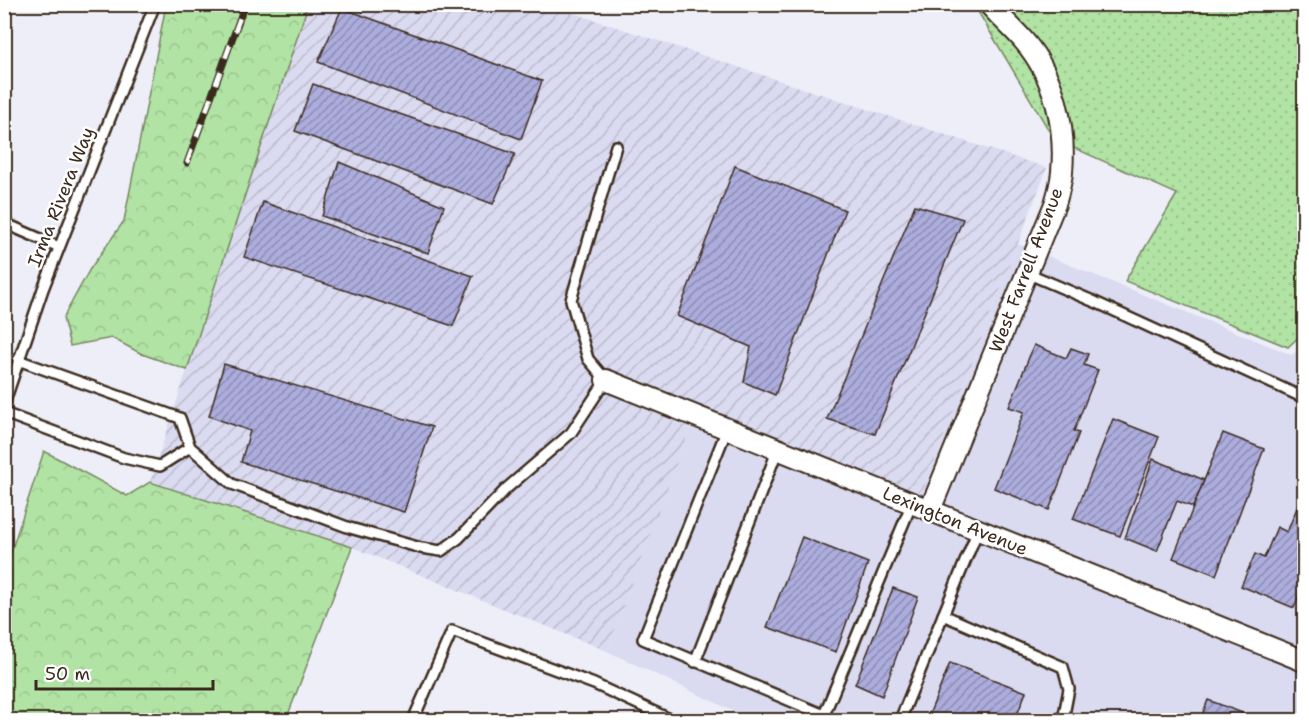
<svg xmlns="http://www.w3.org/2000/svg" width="1309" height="725" font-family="'Shantell Sans',sans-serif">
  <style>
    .built { fill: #dadaf0 }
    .industrial { fill: url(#industrial-furrows) }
    .grass { fill: url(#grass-dots); stroke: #768661; stroke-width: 1.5 }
    .forest { fill: url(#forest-crowns); stroke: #768661; stroke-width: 1.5 }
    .building { fill: url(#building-hatch); stroke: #3b2a1e; stroke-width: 1.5 }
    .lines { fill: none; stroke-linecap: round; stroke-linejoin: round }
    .service-casing { stroke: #3b2a1e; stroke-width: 14 }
    .minor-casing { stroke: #3b2a1e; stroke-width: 24 }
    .service { stroke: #fff; stroke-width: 9 }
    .minor { stroke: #fff; stroke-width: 20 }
    .rail-casing { stroke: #3b2a1e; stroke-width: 7 }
    .rail { stroke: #fff; stroke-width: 4.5; stroke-dasharray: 14; stroke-linecap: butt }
    .labels { text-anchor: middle; stroke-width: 5; stroke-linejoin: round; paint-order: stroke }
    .street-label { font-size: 18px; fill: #3b2a1e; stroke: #fff }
  </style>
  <defs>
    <pattern id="industrial-furrows" width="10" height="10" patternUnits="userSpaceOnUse" patternTransform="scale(1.5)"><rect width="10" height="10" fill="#dadaf0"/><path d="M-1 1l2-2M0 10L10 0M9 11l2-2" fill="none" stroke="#bcbbcd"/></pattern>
    <pattern id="grass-dots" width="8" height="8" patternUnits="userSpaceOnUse" patternTransform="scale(1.5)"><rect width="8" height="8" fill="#b1e3a4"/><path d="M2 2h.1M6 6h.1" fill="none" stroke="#99c38d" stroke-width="1.8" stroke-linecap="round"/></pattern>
    <pattern id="forest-crowns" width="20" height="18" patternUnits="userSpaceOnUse" patternTransform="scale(1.5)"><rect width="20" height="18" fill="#b1e3a4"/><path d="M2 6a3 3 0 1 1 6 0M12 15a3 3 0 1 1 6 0" fill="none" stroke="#99c38d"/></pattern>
    <pattern id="building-hatch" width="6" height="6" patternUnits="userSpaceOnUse" patternTransform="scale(1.5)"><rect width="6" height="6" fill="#acacdd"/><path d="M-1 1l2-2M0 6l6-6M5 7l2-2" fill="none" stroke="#8d8cb3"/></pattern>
  </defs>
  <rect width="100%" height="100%" fill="#eeeef8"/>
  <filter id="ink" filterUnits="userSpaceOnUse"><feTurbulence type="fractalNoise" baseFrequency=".0167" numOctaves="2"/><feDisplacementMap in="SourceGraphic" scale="12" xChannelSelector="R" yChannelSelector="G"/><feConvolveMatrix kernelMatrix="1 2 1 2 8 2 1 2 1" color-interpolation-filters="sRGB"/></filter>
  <g filter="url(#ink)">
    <polygon class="built" points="1018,244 1292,355 1304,345 1304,720 752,720 607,651 691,425 915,512"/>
    <polygon class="industrial" points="308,5 549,5 1047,168 915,512 691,425 607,651 352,547 150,482"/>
    <polygon class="grass" points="974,5 1304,5 1304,332 1288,347 1125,281 1177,194 1054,139"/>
    <g class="forest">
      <polygon points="166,5 308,5 187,370 142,354 112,338 70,346 63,318 90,269 124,221"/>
      <polygon points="44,451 127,496 150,482 352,547 286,720 5,720 5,570"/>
    </g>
    <g class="building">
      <polygon points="342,8 542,81 521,139 318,62"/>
      <polygon points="313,84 515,154 493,204 295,131"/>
      <polygon points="339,162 444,206 428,253 322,216"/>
      <polygon points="735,166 845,210 775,395 744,382 751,347 677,316"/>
      <polygon points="263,202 473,276 453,326 244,257"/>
      <polygon points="915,205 963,219 875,434 827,419"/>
      <polygon points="1034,345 1066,358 1071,348 1088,354 1084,365 1098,370 1074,431 1079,433 1049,510 994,488 1024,412 1009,407"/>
      <polygon points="224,364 432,427 404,512 241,462 250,431 209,416"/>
      <polygon points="1113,419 1159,437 1120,536 1073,519"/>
      <polygon points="1223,433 1264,449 1216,575 1173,558"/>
      <polygon points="1153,459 1204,480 1193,507 1177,501 1157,551 1125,538"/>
      <polygon points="1304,491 1304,583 1294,608 1241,586 1255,554 1264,558 1277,527 1287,532"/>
      <polygon points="802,537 868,563 836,652 767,627"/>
      <polygon points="893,588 918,597 882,696 855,684"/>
      <polygon points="950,663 1026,692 1015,720 927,720"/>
      <polygon points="1208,700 1245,714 1243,720 1200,720"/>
    </g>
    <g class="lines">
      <defs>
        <g id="service">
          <polyline points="4,223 59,247"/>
          <polyline points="1027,273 1095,302 1304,398"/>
          <polyline points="18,360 180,418 190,447 232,484 350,528 421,548 441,551 459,538 507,488 571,433 606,380 588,359 571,300 616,146"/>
          <polyline points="4,404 43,289 155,4"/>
          <polyline points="4,413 124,458 160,466 190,447"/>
          <polyline points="727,429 643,639 824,715 912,503"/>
          <polyline points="943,615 1063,667 1069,689 1063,720"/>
          <polyline points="695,662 778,449"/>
          <polyline points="413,720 452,631 594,684 672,720"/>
          <polyline points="900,720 978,530"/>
        </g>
        <g id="minor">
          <polyline points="606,380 1304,661"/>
          <path d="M930,510l125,-306c3,-10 6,-21 7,-32 4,-46 -7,-95 -38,-131 -11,-13 -24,-24 -35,-37"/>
        </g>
      </defs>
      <use href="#service" class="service-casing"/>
      <use href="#minor" class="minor-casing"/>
      <use href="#service" class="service"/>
      <use href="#minor" class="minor"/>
      <defs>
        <polyline id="rail" points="187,163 245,4"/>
      </defs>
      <use href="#rail" class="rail-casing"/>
      <use href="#rail" class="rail"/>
    </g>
  </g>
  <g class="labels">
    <g class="street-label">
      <text transform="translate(61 197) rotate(-68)" y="6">Irma Rivera Way</text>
      <text transform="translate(1026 270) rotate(-69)" y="6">West Farrell Avenue</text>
      <text transform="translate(955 521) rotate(22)" y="6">Lexington Avenue</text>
    </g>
  </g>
  <rect width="1309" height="725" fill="none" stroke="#fff" stroke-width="24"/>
  <rect x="12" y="12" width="1285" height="701" fill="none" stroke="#3b2a1e" stroke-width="2" filter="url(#ink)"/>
  <path d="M36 680v9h177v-9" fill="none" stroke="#3b2a1e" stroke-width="3"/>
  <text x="45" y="680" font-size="18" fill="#3b2a1e" stroke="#ffffff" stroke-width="4.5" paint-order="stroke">50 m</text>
</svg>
